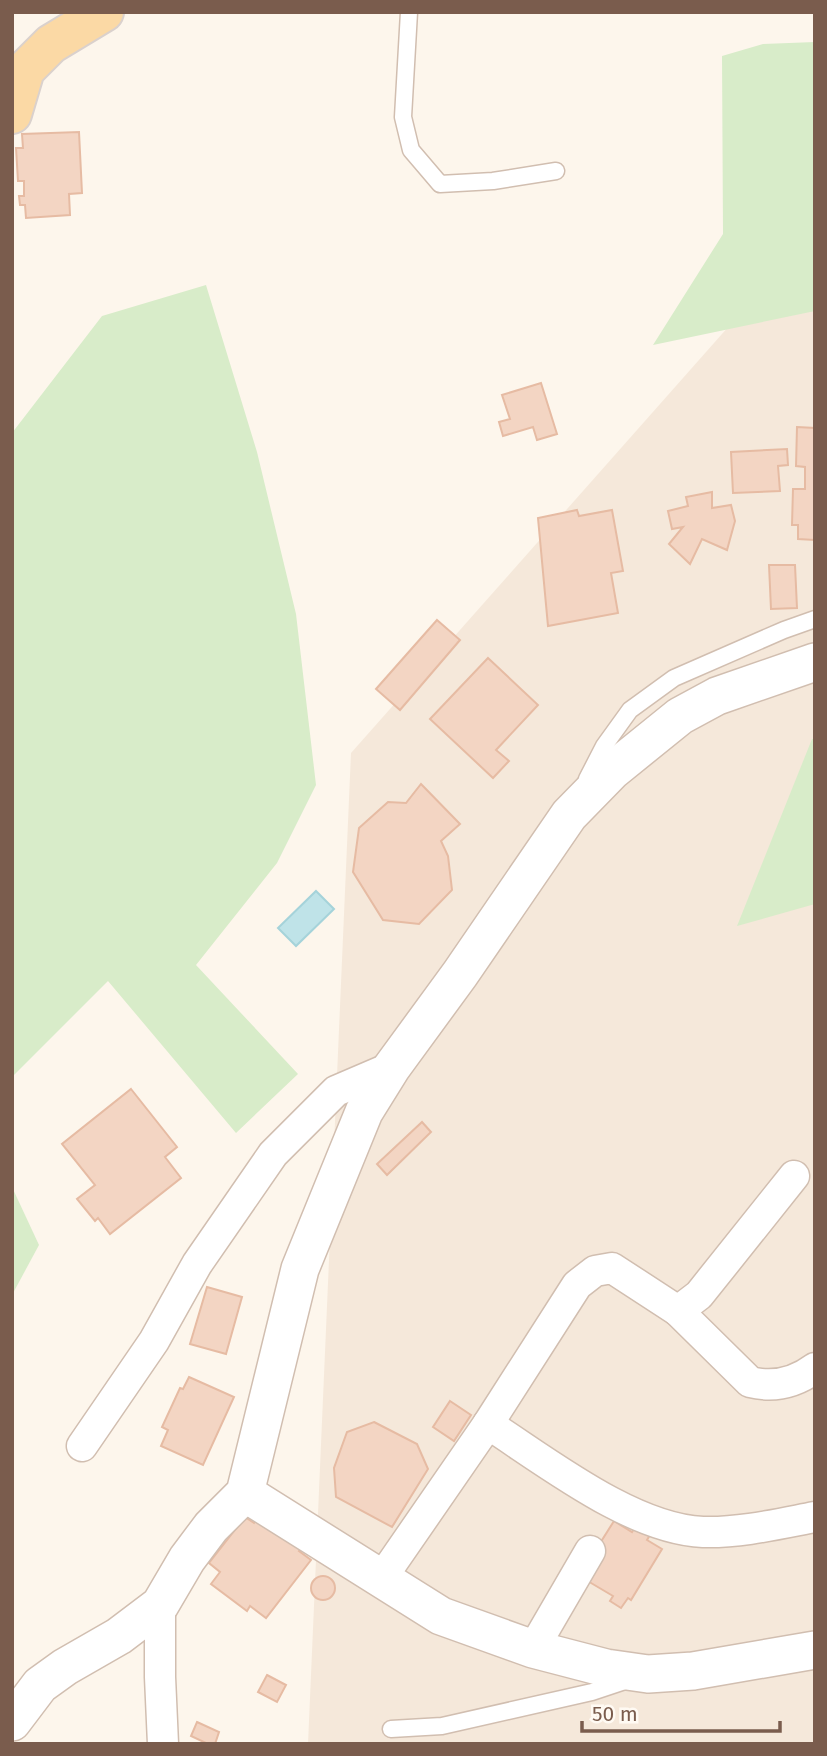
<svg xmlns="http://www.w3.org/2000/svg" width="827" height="1756" font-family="'Fira Sans',sans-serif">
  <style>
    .residential { fill: #f5e8da }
    .green { fill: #d8ecc9 }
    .water { fill: #bfe3e8; stroke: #a5d3da; stroke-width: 2 }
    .building { fill: #f3d5c3; stroke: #e6bba3; stroke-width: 2 }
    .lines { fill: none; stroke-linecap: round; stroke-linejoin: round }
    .service-casing { stroke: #d1beb0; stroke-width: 19 }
    .minor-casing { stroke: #d1beb0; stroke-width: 33 }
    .tertiary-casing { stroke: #d1beb0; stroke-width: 40 }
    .primary-casing { stroke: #dad1cd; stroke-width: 42 }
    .service { stroke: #fff; stroke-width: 16 }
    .minor { stroke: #fff; stroke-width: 30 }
    .tertiary { stroke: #fff; stroke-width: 37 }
    .primary { stroke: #fbd9a5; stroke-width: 38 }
  </style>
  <rect width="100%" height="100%" fill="#fdf6ec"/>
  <polygon class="residential" points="815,229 815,1744 308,1744 351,753"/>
  <g class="green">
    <polygon points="815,42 815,311 653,345 723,234 722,56 763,44"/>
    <polygon points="206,285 257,452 296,614 316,785 277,863 196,965 298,1074 236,1133 108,981 12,1077 12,433 102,316"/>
    <polygon points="812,739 815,739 815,904 737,926"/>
    <polygon points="12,1187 39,1245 12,1295"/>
  </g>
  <polygon class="water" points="316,891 334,909 296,946 278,928"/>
  <g class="building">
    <polygon points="79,132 82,193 69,194 70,215 26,218 25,205 20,205 19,196 24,196 24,181 18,181 16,148 23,148 22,134"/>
    <polygon points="541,383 557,434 537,440 533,427 503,436 499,422 510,419 502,395"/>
    <polygon points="797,427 815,428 815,540 798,539 798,525 792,525 793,489 805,489 805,467 796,466"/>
    <polygon points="787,449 788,465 778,466 780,491 733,493 731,452"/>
    <polygon points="712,492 712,508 731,505 735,521 727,550 702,539 690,564 669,544 683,527 672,529 668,511 688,506 686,497"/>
    <polygon points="577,510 579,516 612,510 623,571 611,573 618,613 548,626 538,518"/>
    <polygon points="769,565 795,565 797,608 771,609"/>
    <polygon points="437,620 460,640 400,710 376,689"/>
    <polygon points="488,658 538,705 496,750 509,761 493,778 430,719"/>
    <polygon points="421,784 460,824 441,841 448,856 452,890 419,924 383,920 353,872 359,828 388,802 406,803"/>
    <polygon points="131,1089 177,1147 165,1157 181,1178 110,1234 98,1218 95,1221 77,1199 95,1185 62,1144"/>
    <polygon points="422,1122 431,1132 387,1175 377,1164"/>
    <polygon points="207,1287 242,1297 226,1354 190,1344"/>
    <polygon points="189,1377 234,1397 203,1465 161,1446 168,1430 162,1427 180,1388 183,1389"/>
    <polygon points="450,1401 471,1415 454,1441 433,1427"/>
    <polygon points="374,1422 417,1444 428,1469 392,1527 336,1497 334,1468 347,1432"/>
    <polygon points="259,1516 302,1547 299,1551 311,1560 266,1618 250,1606 247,1611 211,1584 220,1572 209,1563 245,1517 254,1523"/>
    <polygon points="614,1521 632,1532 638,1522 653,1530 647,1540 662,1549 631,1600 628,1598 621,1608 610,1601 613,1596 586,1580 585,1567"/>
    <circle cx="323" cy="1588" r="12"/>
    <polygon points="267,1675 286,1685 277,1702 258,1692"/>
    <polygon points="197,1722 219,1732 215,1744 208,1744 191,1736"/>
  </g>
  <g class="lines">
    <defs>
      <g id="service">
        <polyline points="409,12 403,117 411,150 440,184 493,181 556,171"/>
        <polyline points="587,779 604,746 630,710 674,678 784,630 815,619"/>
        <polyline points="391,1729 442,1726 592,1692 628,1680"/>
      </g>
      <g id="minor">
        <path d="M678,1311l72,71c24,6 45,1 65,-14"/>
        <path d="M488,1424c59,38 144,105 215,108 37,1 75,-8 112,-15"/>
        <polyline points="82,1446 154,1341 197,1264 273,1154 336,1091 392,1067"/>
        <polyline points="381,1579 488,1424 577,1285 595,1271 612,1268 678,1311 699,1295 794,1176"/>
        <polyline points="160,1605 160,1677 163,1744"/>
        <polyline points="533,1649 590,1551"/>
      </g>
      <g id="tertiary">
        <polyline points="245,1493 441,1616 533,1649 606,1668 648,1674 693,1671 815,1650"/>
        <polyline points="12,1722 40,1685 65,1667 119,1636 160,1605 187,1559 211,1527 245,1493 300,1269 364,1112 392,1067 460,974 569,815 612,771 680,716 717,696 815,662"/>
      </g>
      <polyline id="primary" points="12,114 25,70 51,44 104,12"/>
    </defs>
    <use href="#service" class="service-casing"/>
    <use href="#minor" class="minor-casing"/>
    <use href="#tertiary" class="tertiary-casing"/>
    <use href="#primary" class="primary-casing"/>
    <use href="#service" class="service"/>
    <use href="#minor" class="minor"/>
    <use href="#tertiary" class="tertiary"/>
    <use href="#primary" class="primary"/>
  </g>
  <rect width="827" height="1756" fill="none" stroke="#7a5c4d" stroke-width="28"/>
  <path d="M582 1721v10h198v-10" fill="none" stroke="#7a5c4d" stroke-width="3.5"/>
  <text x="592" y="1721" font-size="21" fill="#7a5c4d" stroke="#fffaf3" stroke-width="5" paint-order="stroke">50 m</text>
</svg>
